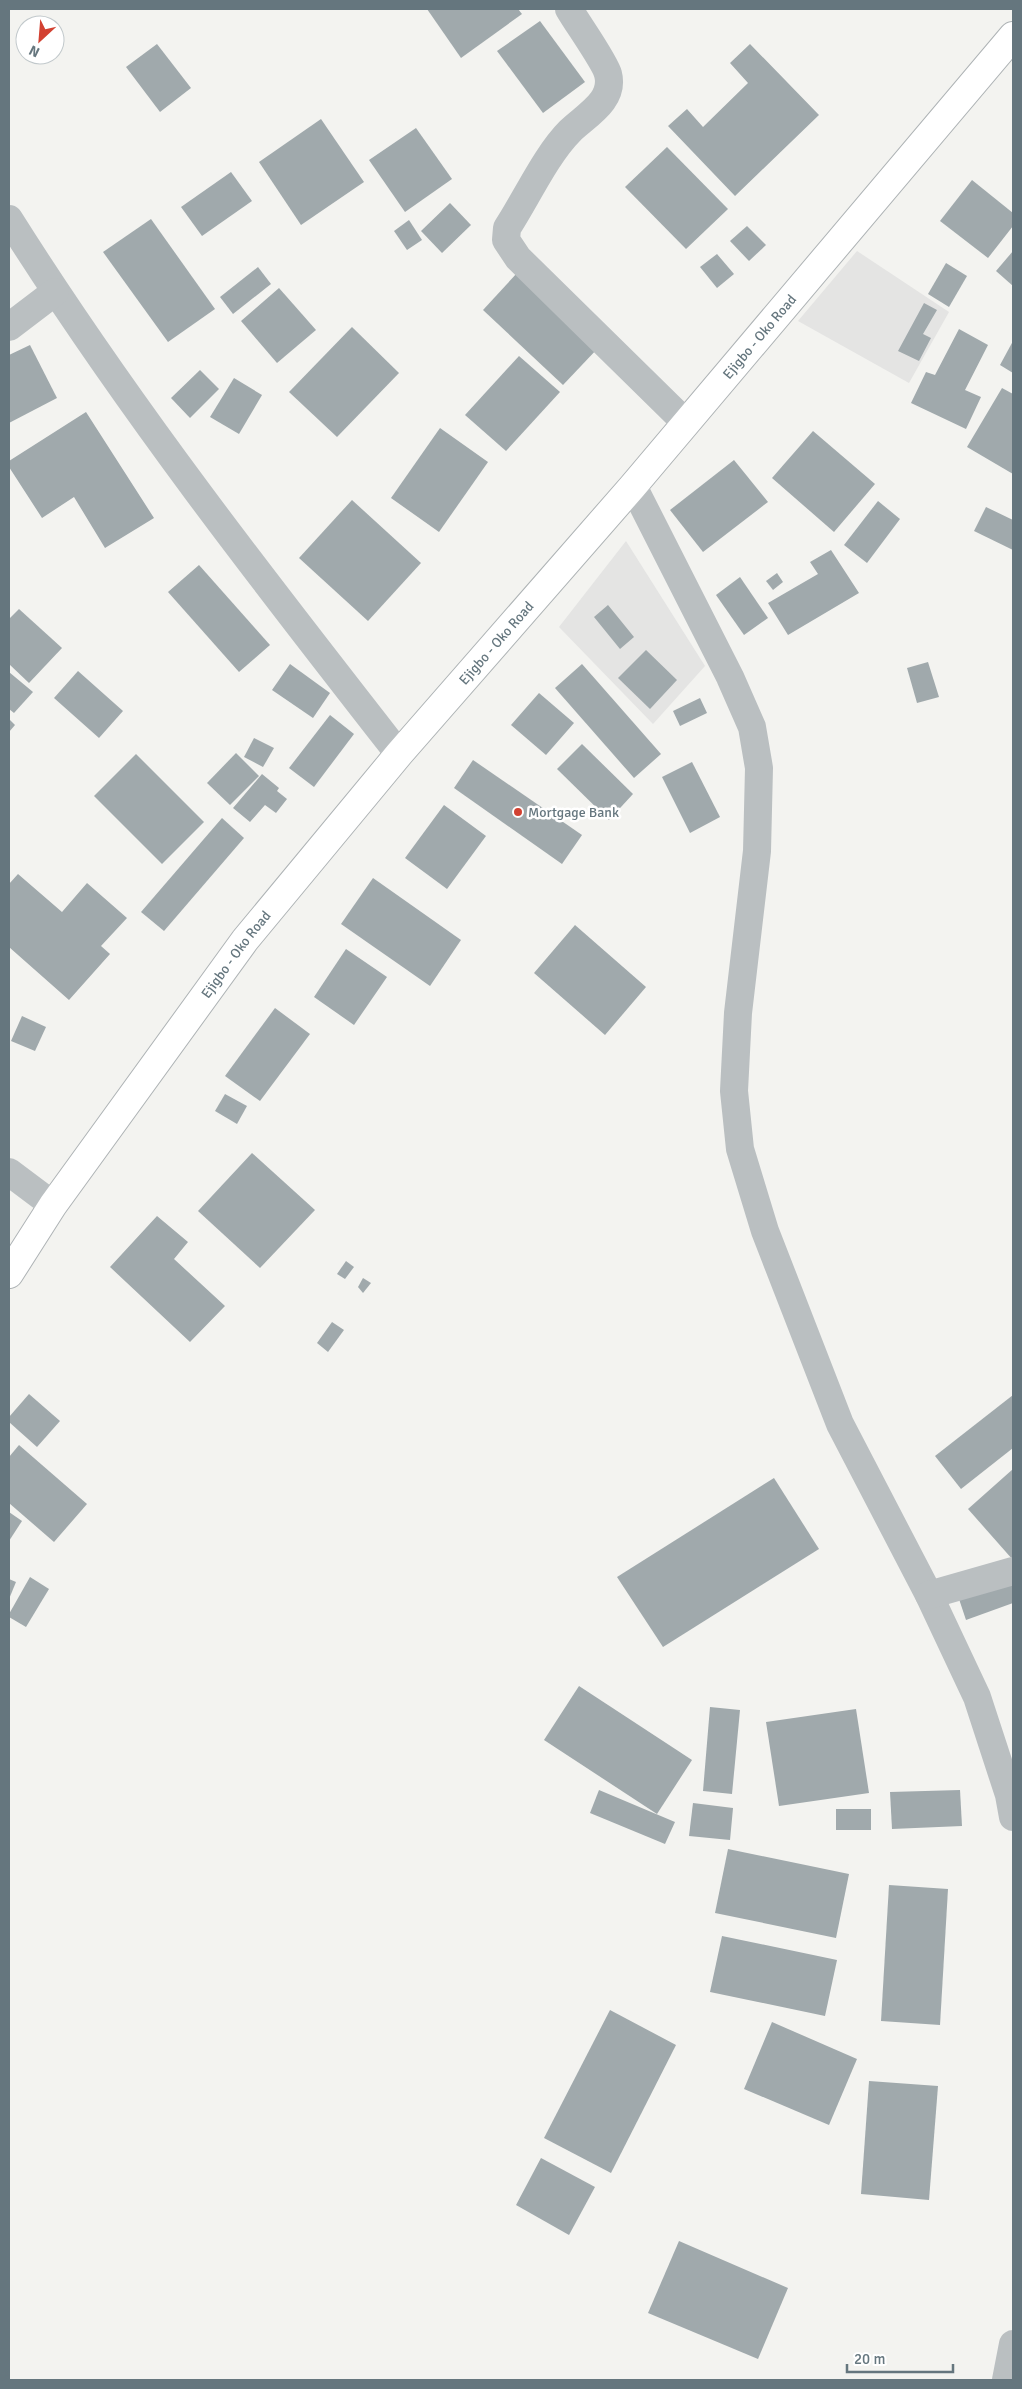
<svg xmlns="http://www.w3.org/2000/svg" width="1022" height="2389" font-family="Signika,sans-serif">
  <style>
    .built { fill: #e4e4e3 }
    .building { fill: #a0a9ac }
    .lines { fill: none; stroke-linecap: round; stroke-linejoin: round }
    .major-casing { stroke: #aeb3b5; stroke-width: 30 }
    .minor { stroke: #babfc1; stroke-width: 28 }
    .major { stroke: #fff; stroke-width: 28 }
    .poi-dot { fill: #d24131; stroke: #fff; stroke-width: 2 }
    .labels { text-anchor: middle; stroke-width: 5; stroke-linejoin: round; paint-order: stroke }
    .street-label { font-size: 14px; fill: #65767e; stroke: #fff }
    .poi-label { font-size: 14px; fill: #65767e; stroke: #fff; text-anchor: start }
  </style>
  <rect width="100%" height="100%" fill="#f3f3f0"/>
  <g class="built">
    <polygon points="857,251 949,312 909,383 798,321"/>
    <polygon points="626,541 705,666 653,724 559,627"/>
  </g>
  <g class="building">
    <polygon points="427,9 518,9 522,14 461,58"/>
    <polygon points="540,21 585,82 543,113 497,51"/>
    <polygon points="157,44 191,88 160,112 126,67"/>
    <polygon points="750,44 819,115 735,196 668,126 687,109 703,127 748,83 730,63"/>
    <polygon points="321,119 364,182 301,225 259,162"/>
    <polygon points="416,128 452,179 405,212 369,160"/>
    <polygon points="667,147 728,209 686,249 625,187"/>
    <polygon points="231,172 252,201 202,236 181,207"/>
    <polygon points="972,180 1013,213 1013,226 988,258 940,221"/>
    <polygon points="450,203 471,225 442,253 421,231"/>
    <polygon points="151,219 215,309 168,342 103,252"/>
    <polygon points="409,220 422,240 407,250 394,231"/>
    <polygon points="747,226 766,245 749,261 730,241"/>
    <polygon points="1013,251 1013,286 996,271"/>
    <polygon points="717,254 734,274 717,288 700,267"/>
    <polygon points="946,263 967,276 949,307 928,294"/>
    <polygon points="258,267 271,284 233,314 220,297"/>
    <polygon points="518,272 599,347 563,385 483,310"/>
    <polygon points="279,288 316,330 277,363 241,321"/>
    <polygon points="924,303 937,310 923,334 931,338 919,361 898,351"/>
    <polygon points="352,327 399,373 337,437 289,392"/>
    <polygon points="959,329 988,345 965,390 981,397 966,429 911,403 926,372 935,375"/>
    <polygon points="1013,341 1013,373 1000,365"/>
    <polygon points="30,345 57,398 9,423 9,355"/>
    <polygon points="519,356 560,392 506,451 465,415"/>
    <polygon points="200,370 219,389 190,418 171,398"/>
    <polygon points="234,378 262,395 239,434 210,417"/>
    <polygon points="1002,388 1013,394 1013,474 967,447"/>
    <polygon points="86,412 154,518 105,548 74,497 42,518 9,467 9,461"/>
    <polygon points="440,428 488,462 439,532 391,498"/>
    <polygon points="813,431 875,484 834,532 772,478"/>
    <polygon points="734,460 768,502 703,552 670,510"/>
    <polygon points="352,500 421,563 368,621 299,558"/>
    <polygon points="878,501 900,519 867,563 844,545"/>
    <polygon points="986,507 1013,520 1013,550 974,531"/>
    <polygon points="831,550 859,593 788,635 768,603 818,574 810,562"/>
    <polygon points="199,565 270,645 239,672 168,592"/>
    <polygon points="777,573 783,582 773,590 766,581"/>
    <polygon points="740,577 768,618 744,635 716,595"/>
    <polygon points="608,605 634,637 620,649 594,617"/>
    <polygon points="19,609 62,648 29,683 9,664 9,619"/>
    <polygon points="646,650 677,680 650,709 618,678"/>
    <polygon points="928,662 939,697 917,703 907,668"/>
    <polygon points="290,664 330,693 313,718 272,690"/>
    <polygon points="582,664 661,754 634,778 555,688"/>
    <polygon points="78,671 123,711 99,738 54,698"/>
    <polygon points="9,672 33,692 14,713 9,709"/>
    <polygon points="539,693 574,723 546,755 511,725"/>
    <polygon points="700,698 707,713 680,726 673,711"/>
    <polygon points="330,715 354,734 314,787 289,768"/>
    <polygon points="9,719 15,725 9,732"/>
    <polygon points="254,738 274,748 263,767 244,757"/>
    <polygon points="582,744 633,794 609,820 557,769"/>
    <polygon points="236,753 259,776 230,805 207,783"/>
    <polygon points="136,754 204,822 162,864 94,796"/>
    <polygon points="473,760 582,835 562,864 454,788"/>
    <polygon points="692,762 720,817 690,833 662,777"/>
    <polygon points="262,774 279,788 277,791 287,799 276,813 265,805 250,822 233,808"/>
    <polygon points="444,805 486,836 447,889 405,858"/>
    <polygon points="222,818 244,838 164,931 141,912"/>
    <polygon points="18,874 62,912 87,883 127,918 101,946 110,954 69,1000 9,947 9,884"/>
    <polygon points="373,878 461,940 430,986 341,924"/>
    <polygon points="575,925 646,987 605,1035 534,973"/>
    <polygon points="346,949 387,977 354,1025 314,997"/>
    <polygon points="275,1008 310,1034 260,1101 225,1076"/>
    <polygon points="22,1016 46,1027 35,1051 11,1041"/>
    <polygon points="225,1094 247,1106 237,1124 215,1111"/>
    <polygon points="252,1153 315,1210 260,1268 198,1211"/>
    <polygon points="157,1216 188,1242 174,1259 225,1306 190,1342 110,1267"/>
    <polygon points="346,1261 354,1267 345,1279 337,1274"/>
    <polygon points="363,1278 371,1283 363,1293 358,1287"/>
    <polygon points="332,1322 344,1330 328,1352 317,1343"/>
    <polygon points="29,1394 60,1421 37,1447 9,1422 9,1417"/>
    <polygon points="1013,1395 1013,1448 961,1489 935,1456"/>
    <polygon points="19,1445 87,1504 54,1542 9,1503 9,1457"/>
    <polygon points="1013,1469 1013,1560 968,1509"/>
    <polygon points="774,1478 819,1549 663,1647 617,1577"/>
    <polygon points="9,1512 22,1521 9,1541"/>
    <polygon points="1013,1576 1013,1603 966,1620 958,1596"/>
    <polygon points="30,1577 49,1589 26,1627 9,1617 9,1614"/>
    <polygon points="9,1579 16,1582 9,1599"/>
    <polygon points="579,1686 692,1760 657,1814 544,1740"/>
    <polygon points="710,1707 740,1710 732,1794 703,1791"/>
    <polygon points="856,1709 869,1793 779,1806 766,1722"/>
    <polygon points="599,1790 675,1822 665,1844 590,1813"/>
    <polygon points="960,1790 962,1826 892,1829 890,1792"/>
    <polygon points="693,1803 733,1808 730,1840 689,1836"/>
    <rect x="836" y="1809" width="35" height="21"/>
    <polygon points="728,1849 849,1874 836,1938 715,1913"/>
    <polygon points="889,1885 948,1889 940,2025 881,2021"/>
    <polygon points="722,1936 837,1960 825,2016 710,1992"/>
    <polygon points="610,2010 676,2045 611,2173 544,2138"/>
    <polygon points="772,2022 857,2059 829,2125 744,2089"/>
    <polygon points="869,2081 938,2086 929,2200 861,2194"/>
    <polygon points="541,2158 595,2187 569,2235 516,2205"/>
    <polygon points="679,2241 788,2288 758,2359 648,2313"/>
  </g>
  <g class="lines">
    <defs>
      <g id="major">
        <path id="s1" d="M9,1274l44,-69 192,-265 154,-186 234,-268 380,-450"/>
      </g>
    </defs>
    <use href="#major" class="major-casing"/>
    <g class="minor">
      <path d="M569,9c8,14 36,53 39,65 7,27 -23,42 -38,57 -24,24 -44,68 -63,97l-1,12 12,18 168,165"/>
      <path d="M9,219c118,187 254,361 390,535"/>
      <polyline points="9,327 55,292"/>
      <polyline points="633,486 730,677 752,727 759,768 757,851 738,1013 734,1091 740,1149 765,1231 840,1424 929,1595 977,1697 1009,1795 1013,1817"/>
      <polyline points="9,1172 53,1205"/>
      <polyline points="929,1595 1013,1571"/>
      <polyline points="1006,2380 1013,2344"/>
    </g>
    <use href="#major" class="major"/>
  </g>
  <circle class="poi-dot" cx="518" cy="812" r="5"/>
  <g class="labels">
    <g class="street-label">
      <text dy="5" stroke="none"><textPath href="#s1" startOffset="1202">Ejigbo - Oko Road</textPath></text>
      <text dy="5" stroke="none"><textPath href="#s1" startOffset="798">Ejigbo - Oko Road</textPath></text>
      <text dy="5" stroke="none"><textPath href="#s1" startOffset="392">Ejigbo - Oko Road</textPath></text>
    </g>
    <g class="poi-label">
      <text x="528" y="817">Mortgage Bank</text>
    </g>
  </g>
  <rect width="1022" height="2389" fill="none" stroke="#65767e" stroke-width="20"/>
  <g transform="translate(40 40) rotate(206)"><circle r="24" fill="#ffffff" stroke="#c1c8cb"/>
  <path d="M0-4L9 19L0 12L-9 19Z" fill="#d24131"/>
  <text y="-8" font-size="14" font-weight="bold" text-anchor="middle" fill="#65767e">N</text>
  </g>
  <path d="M847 2364v8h106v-8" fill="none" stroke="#65767e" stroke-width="2.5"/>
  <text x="854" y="2364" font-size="15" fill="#65767e" stroke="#ffffff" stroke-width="4" paint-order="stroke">20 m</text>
</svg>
